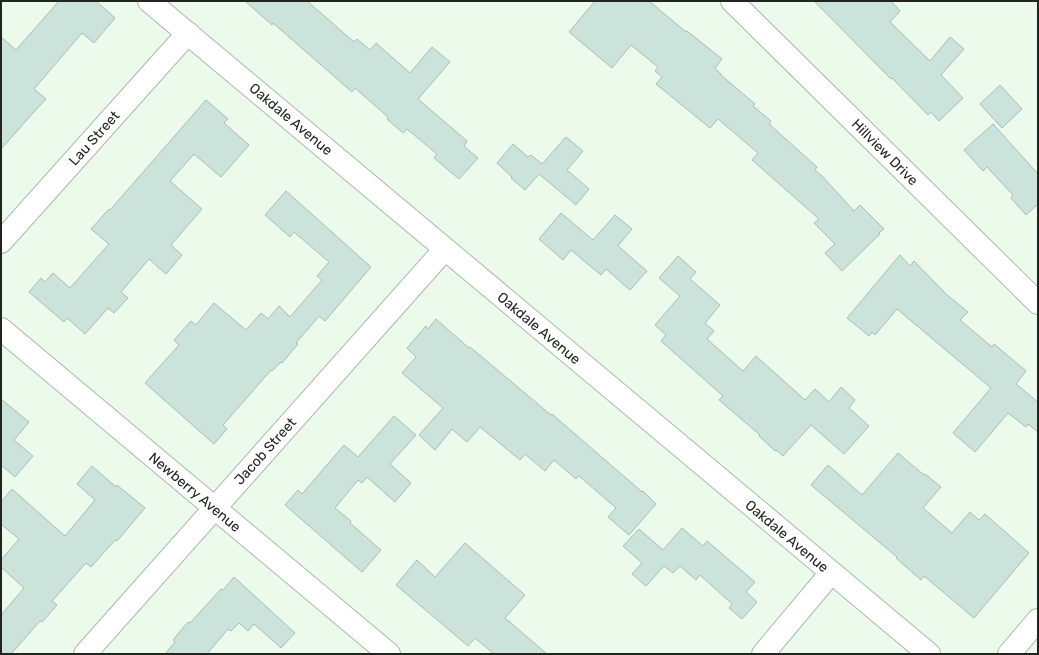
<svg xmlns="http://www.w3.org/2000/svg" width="1039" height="655" font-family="Rubik,sans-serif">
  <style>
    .building { fill: #cce3db; stroke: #a7bdb6 }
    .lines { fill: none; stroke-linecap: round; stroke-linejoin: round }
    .minor-casing { stroke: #abb9ab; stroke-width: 24 }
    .minor { stroke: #fff; stroke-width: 22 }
    .labels { text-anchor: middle; stroke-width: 3; stroke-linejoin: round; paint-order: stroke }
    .street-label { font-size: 14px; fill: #202520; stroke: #fff }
  </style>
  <rect width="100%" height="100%" fill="#ebfaea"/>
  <g class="building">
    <polygon points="59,1 96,1 115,18 94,43 82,33 34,89 46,99 33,113 1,149 1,37 16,50"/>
    <polygon points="245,1 307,1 354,42 357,39 370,50 376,43 410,73 432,47 450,62 418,99 467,141 464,146 478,158 459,179 434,158 437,154 407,129 403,133 387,119 388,117 355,88 352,92 273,23 272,25"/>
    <polygon points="595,1 649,1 686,32 687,31 722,59 715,68 721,74 721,75 755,104 753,106 771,121 769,124 817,167 815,170 822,176 854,211 860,205 884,229 879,233 880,234 842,271 825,253 835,244 814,223 819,219 752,160 758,153 718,119 710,128 656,84 662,77 655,71 658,67 631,45 612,68 569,32"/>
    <polygon points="814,1 891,1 900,11 890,22 930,61 950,37 964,49 941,75 963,98 939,121 931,112 928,115 892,78 891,79"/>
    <polygon points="1000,85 1022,109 1002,128 980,104"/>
    <polygon points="206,100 228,119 224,123 249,145 221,177 194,154 170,181 202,209 171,245 182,255 166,274 149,259 121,292 128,298 114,313 108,308 85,334 67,318 64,322 29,292 41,278 45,282 53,273 70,288 109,244 91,229 109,209 110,210"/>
    <polygon points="993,124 1038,174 1038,204 1026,215 1011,198 1013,195 987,167 983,171 964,150"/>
    <polygon points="566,137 583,151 567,170 589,189 576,205 539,174 525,190 511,178 512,177 497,163 513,144 528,157 531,155 542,164"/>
    <polygon points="286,191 371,267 325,321 319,316 296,343 298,344 282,363 281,362 272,371 271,370 223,425 227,429 214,444 145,383 179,345 174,340 191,321 196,325 214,303 246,330 261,313 268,319 279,306 290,317 322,280 317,276 329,262 294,232 290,237 265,215"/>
    <polygon points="561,213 593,240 615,215 632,229 618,246 647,271 630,290 606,269 601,275 571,250 563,260 539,239"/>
    <polygon points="900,255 910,266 914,261 946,294 968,312 960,320 992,347 994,344 1026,371 1016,384 1038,402 1038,432 1028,424 1026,427 1008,413 975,452 953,433 991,388 897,309 875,335 872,332 869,336 847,318"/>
    <polygon points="678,256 696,272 690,279 720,305 705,323 714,331 707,339 743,371 756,356 805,400 815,389 829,402 841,387 855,400 849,408 869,426 844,454 811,425 783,456 776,450 775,451 759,436 760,435 719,400 723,396 661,341 666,335 655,325 680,296 659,278"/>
    <polygon points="436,319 469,348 470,347 551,415 552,414 642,492 643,491 656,504 629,535 608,517 616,508 579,476 576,479 554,460 545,471 525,454 520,460 480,427 467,442 452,429 435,450 419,435 443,408 402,373 416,357 407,348 426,326 428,329"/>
    <polygon points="1,399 29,422 14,440 33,456 15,477 1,465"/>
    <polygon points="394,416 416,435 390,464 411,483 395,502 367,477 362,483 358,480 335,508 351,521 350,523 381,550 362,572 285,505 298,490 302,494 344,445 358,457"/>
    <polygon points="898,453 924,475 925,474 941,487 923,508 952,533 970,512 979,520 985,514 1029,553 974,618 924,576 921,580 896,558 897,557 811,485 828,465 862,495"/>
    <polygon points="92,466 116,487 117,485 145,508 117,541 115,540 91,567 86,563 52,601 57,605 42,622 40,621 11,654 1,654 1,615 24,588 1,567 1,560 19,539 1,524 1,502 12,489 65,536 95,500 77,484"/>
    <polygon points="682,528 703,546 707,541 755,582 746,592 757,602 742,619 729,608 732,604 700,575 696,580 680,566 673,573 664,566 646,586 632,574 642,563 623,546 639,529 663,550"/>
    <polygon points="465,543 525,595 505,618 547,654 494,654 475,638 468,646 396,585 417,560 435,577"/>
    <polygon points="234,577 295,633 281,648 254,624 248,631 239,623 231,631 228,629 207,654 165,654 175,642 173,640 188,622 190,623 221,589 223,590"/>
  </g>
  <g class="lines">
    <defs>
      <g id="minor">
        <polyline points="149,1 929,654"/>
        <polyline points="732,1 1038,303"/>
        <polyline points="1,242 188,33"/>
        <polyline points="1,329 389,654"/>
        <polyline points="85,654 445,249"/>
        <polyline points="763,654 831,573"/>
        <polyline points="1009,654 1038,620"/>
      </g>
    </defs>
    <use href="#minor" class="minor-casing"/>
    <use href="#minor" class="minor"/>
  </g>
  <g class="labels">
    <g class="street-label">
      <text transform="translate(291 119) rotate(40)" y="5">Oakdale Avenue</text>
      <text transform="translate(94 138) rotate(-48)" y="5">Lau Street</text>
      <text transform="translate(885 152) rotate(45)" y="5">Hillview Drive</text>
      <text transform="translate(539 328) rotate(40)" y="5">Oakdale Avenue</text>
      <text transform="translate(265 451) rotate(-48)" y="5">Jacob Street</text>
      <text transform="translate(195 492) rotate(40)" y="5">Newberry Avenue</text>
      <text transform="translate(787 536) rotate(40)" y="5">Oakdale Avenue</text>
    </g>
  </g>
  <rect width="1039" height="655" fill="none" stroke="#202520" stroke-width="4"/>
</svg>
